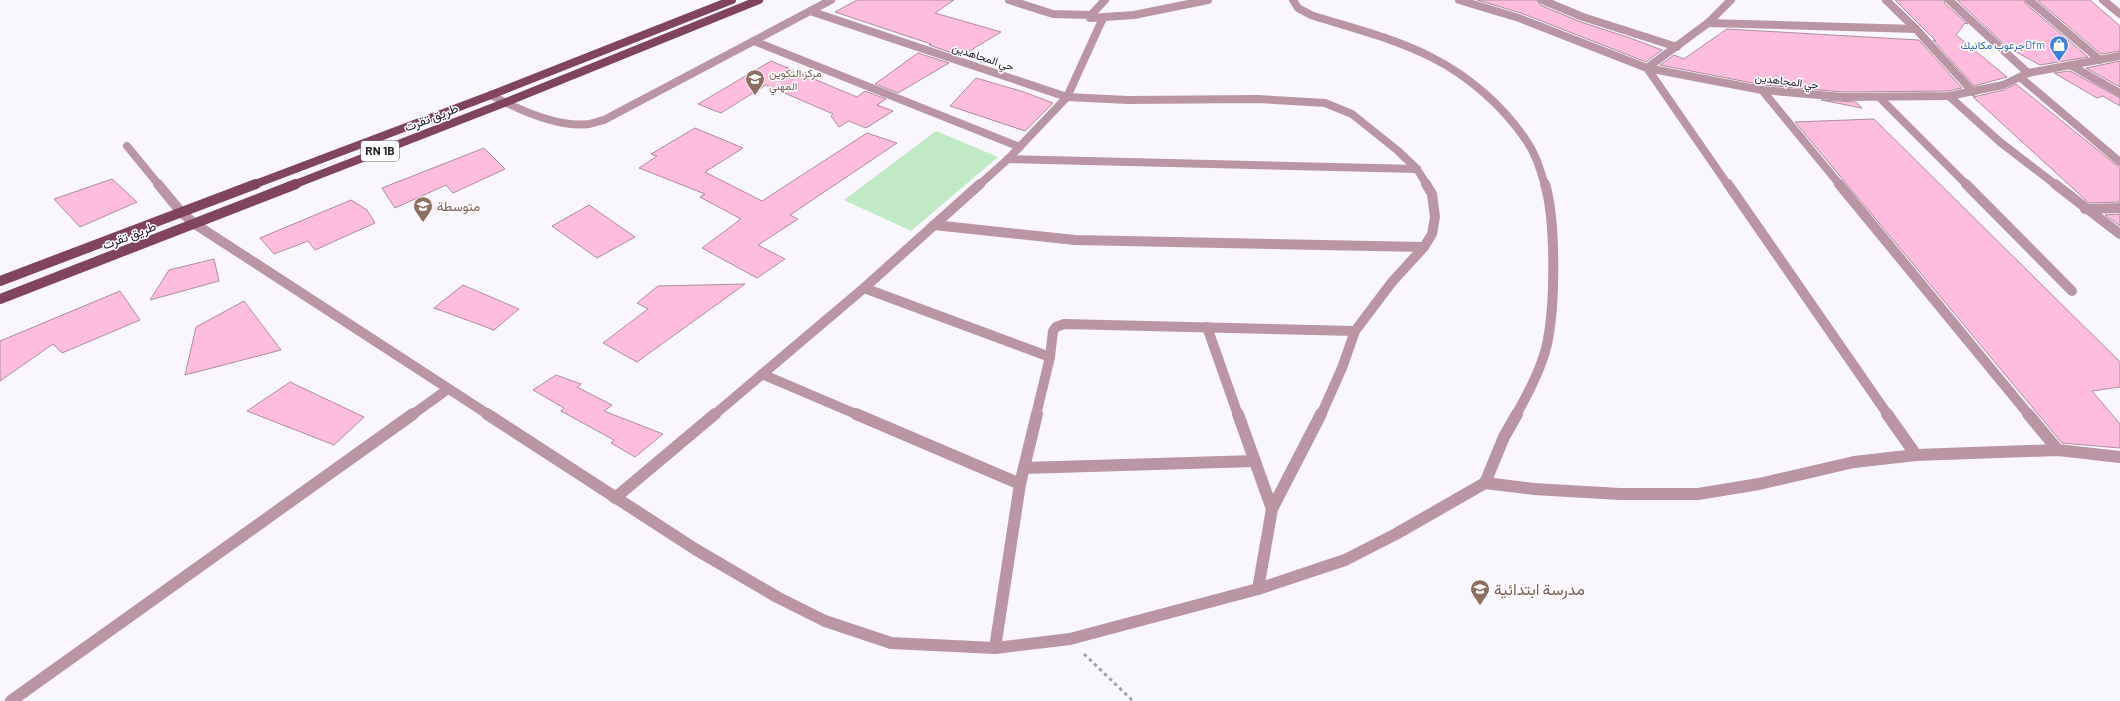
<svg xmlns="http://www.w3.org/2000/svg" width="2120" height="701" font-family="Barlow,Vazirmatn,sans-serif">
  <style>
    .green { fill: #c0eac5 }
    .building { fill: #febddd; stroke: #aa8f9c }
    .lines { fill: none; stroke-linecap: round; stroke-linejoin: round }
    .path { stroke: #a5a2aa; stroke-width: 3; stroke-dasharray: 3.5 3.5; stroke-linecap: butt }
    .street-far2 { stroke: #ba96a4; stroke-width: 8 }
    .street-far1 { stroke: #ba96a4; stroke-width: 10 }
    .street { stroke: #ba96a4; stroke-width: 12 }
    .primary-far1 { stroke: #81445f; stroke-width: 8 }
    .primary { stroke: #81445f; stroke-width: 10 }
    .labels { text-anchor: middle; stroke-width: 3; stroke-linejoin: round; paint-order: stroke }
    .far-shop-label { font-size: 11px; fill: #366cbe; stroke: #fff; text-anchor: end }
    .far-street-label { font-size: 11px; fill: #28242e; stroke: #fff }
    .far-education-label { font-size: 11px; fill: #785e54; stroke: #fff; text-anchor: start }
    .shield { fill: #fff; stroke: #68666d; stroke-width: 1 }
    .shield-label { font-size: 12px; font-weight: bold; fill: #28242e }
    .street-label { font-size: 13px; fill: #28242e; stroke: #fff }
    .education-label { font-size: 13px; fill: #785e54; stroke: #fff; text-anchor: start }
    .near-education-label { font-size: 16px; fill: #785e54; stroke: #fff; text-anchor: start }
  </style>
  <rect width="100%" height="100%" fill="#f9f7fd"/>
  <polygon class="green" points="936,131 998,157 911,231 844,200"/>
  <g class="building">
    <polygon points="857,0 954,0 935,13 1001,32 961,56 929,45 931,44 835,12"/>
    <polygon points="1477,0 1537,0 1540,5 1581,22 1630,38 1662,50 1646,62 1521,13"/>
    <polygon points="1895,0 1944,0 1945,4 1968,24 1965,23 1956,35 2007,77 1974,86 1933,40 1936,41"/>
    <polygon points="1957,0 2024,0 2026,4 2088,57 2040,65 2007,47"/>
    <polygon points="2037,0 2090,0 2120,26 2120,51 2101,54"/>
    <polygon points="1727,29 1919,40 1962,88 1948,91 1843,92 1763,85 1660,65 1674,55 1684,59"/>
    <polygon points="918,53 949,63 898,93 875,84"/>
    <polygon points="771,61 857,97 865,91 886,99 877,105 893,111 866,128 849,121 839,127 831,116 833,114 766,85 721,113 698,104"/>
    <polygon points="2120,61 2120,87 2086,68 2101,65"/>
    <polygon points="2070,71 2120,98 2120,106 2103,96 2097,98 2054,73"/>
    <polygon points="976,78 1024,92 1053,103 1025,131 950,106"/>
    <polygon points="2016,84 2120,168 2120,202 2089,203 1973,97 2004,90"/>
    <polygon points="1821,100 1856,102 1862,108"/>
    <polygon points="1874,119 2120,362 2120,387 2092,391 2120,424 2120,448 2062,443 1795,122"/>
    <polygon points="695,128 743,148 705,172 762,201 867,133 897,143 790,215 798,219 758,245 785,259 757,278 702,248 741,219 700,197 705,194 639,168 657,156 651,154"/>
    <polygon points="484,148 505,169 453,193 446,185 395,208 382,188"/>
    <polygon points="112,179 137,202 80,227 54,199"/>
    <polygon points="351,200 367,210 375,223 315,250 308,241 274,254 260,238"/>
    <polygon points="589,205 635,237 597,258 552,226"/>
    <polygon points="2120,214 2120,226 2105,215"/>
    <polygon points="214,259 219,281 150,300 169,270"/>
    <polygon points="745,284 637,362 603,343 648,309 637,303 658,286"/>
    <polygon points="463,285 519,309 494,330 434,308"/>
    <polygon points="120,291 140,320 62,353 53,344 0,381 0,341"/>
    <polygon points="244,301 281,350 185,375 196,327"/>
    <polygon points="556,375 581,384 577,387 612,405 604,411 663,434 635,457 611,443 614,440 561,411 564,408 533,390"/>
    <polygon points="290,382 364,417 334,445 247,411"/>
  </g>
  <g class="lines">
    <polyline class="path" points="1084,654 1133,701"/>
    <g class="street-far2">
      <polyline points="1009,0 1053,14 1091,15 1105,0"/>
      <path d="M1293,0l5,8 13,7c40,13 83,23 120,42 38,19 72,49 95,83 10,14 14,30 19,45"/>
      <polyline points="1459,0 1519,18 1647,68 1762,90 1843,97 1949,96 2003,85 2028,73 2120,56"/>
      <polyline points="1542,0 1583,17 1677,47"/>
      <polyline points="1886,0 1916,29 1973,92"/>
      <polyline points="1949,0 2028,73"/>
      <polyline points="2029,0 2100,60"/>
      <polyline points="2103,0 2120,14"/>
      <polyline points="810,11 1067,97 1128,100 1258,99 1325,103 1352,114 1397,150 1417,169 1427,185"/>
      <polyline points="1091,15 1090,18 1134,15 1208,0"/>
      <polyline points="1708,23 1916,29"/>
      <polyline points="754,41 1020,147"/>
      <polyline points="2072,66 2120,93"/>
      <polyline points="2021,78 2120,162"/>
      <polyline points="1762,90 1840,185"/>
      <path d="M491,95c26,14 68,33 98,29 5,-1 10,-3 15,-4l227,-120"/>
      <polyline points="1949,96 2000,142 2056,185"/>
      <polyline points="1880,98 1967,185"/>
      <polyline points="127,146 159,185"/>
      <polyline points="1008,159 1417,169"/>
      <polyline points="979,185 1008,159 1067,97 1103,18"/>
      <polyline points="1728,185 1647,68 1708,23 1731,0"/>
    </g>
    <g class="street-far1">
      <polyline points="158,184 181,212 195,224 489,415"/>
      <polyline points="1728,184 1888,415"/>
      <polyline points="1839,184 2029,415"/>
      <polyline points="1966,184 2072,291"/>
      <polyline points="2055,184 2120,234"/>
      <polyline points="2085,209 2120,208"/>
      <polyline points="934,225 1075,240 1424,247"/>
      <polyline points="864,288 1050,357"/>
      <polyline points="1207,327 1238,415"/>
      <polyline points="762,374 858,415"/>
      <polyline points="412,415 448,389"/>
      <polyline points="714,415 864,288 980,184"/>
      <polyline points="1036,415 1050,357 1053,331 1056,327 1064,324 1355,331"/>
      <polyline points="1321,415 1342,368 1355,331 1392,282 1424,247 1432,234 1435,217 1432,194 1426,184"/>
      <path d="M1516,415c12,-21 28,-52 32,-76 7,-37 8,-119 -3,-155"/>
    </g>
    <g class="street">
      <polyline points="487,414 695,549 777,597 825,621 891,643 995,648 1070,639 1258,589 1345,560 1396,534 1485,483 1534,489 1620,494 1698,494 1759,484 1854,462 1916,455 2058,450 2120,457"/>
      <polyline points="856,414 1020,484"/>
      <polyline points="1238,414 1272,509"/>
      <polyline points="1887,414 1916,455"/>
      <polyline points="2028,414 2058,450"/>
      <polyline points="1024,468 1255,461"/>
      <polyline points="1485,483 1504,437 1517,414"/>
      <polyline points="615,498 715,414"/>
      <polyline points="1258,589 1272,509 1321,414"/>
      <polyline points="995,648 1020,484 1037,414"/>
      <polyline points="11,701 413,414"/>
    </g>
    <g class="primary-far1">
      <polyline points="253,185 491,95 732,0"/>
      <polyline points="293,185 504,103 759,0"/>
    </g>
    <g class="primary">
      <polyline points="0,281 256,184"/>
      <polyline points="0,299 296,184"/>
    </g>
  </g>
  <defs>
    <symbol id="shop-pin" viewBox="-11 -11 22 30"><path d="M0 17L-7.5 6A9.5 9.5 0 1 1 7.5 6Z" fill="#3f7fe0" stroke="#fff"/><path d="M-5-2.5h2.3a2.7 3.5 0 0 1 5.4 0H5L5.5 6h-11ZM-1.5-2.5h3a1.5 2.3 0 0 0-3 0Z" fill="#fff"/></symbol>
    <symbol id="university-pin" viewBox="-11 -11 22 30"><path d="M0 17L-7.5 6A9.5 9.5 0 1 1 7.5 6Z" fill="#8d6e63" stroke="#fff"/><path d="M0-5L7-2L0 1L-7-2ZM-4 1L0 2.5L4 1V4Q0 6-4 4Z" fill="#fff"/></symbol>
    <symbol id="school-pin" viewBox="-11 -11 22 30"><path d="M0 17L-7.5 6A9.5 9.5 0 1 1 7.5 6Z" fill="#8d6e63" stroke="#fff"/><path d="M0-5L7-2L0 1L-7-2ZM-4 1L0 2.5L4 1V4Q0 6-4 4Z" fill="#fff"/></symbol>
  </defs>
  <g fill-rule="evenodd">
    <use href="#shop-pin" x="2048" y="34" width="22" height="30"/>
    <use href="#university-pin" x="744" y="68" width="22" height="30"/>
    <use href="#school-pin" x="412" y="195" width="22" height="30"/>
    <use href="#school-pin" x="1469" y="578" width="22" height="30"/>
  </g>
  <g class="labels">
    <g class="far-shop-label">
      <text x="2045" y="49">جرعوب مكانيكDfm</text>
    </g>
    <g class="far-street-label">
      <text transform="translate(983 57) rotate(18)" y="4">حي المجاهدين</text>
      <text transform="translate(1787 81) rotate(7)" y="4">حي المجاهدين</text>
    </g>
    <g class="far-education-label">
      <text x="769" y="77">مركز التكوين<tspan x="769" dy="13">المهني</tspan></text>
    </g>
    <rect class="shield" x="361" y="141" width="38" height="20" rx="3"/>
    <g class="shield-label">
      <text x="380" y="155">RN 1B</text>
    </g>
    <g class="street-label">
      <text transform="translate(431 117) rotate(-21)" y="5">طريق تقرت</text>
      <text transform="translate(129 235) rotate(-21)" y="5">طريق تقرت</text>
    </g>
    <g class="education-label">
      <text x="437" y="211">متوسطة</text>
    </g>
    <g class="near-education-label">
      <text x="1494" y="595">مدرسة ابتدائية</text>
    </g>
  </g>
</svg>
